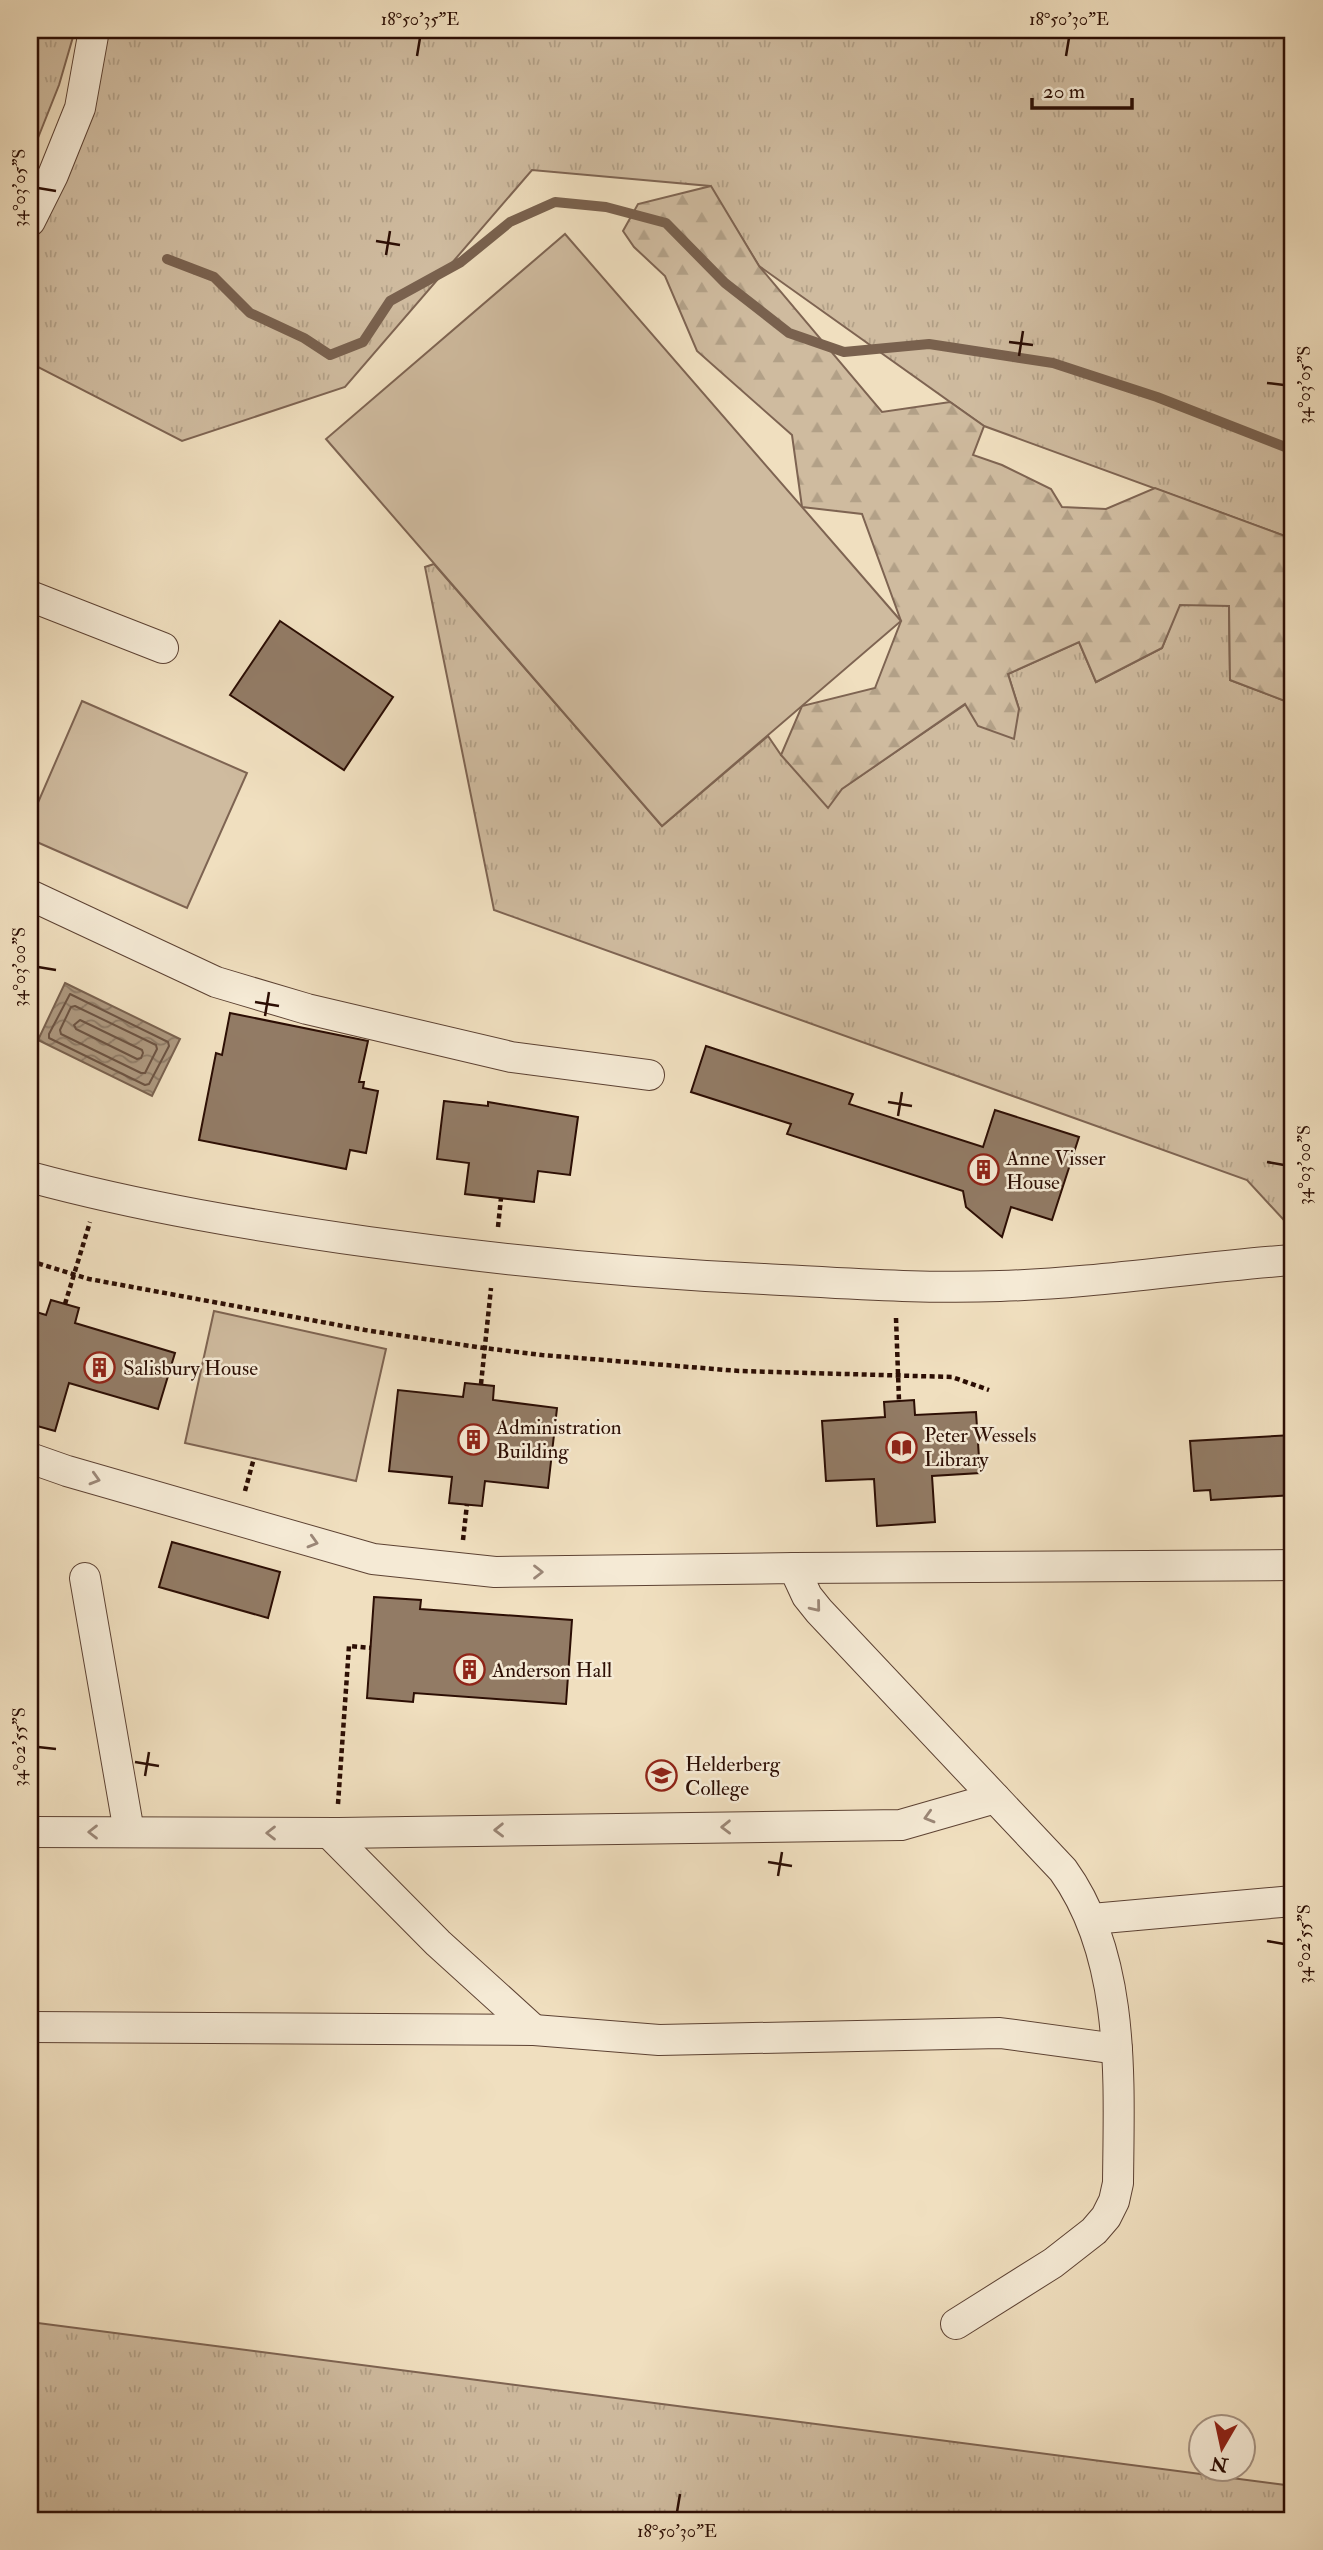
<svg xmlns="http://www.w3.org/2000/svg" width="1323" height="2550" font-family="'IM FELL Double Pica',serif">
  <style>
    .grass { fill: url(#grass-tufts); stroke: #7e6452; stroke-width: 2 }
    .forest { fill: url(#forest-firs); stroke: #7e6452; stroke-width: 2 }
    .garden { fill: #cfbb9f; stroke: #7e6452; stroke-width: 2 }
    .water { fill: url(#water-waves); stroke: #79614e; stroke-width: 2 }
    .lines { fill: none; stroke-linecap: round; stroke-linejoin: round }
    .shore { stroke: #6c5342; stroke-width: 2 }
    .stream { stroke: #79614e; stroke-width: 10 }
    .building { fill: #927b65; stroke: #2c0e04; stroke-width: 2 }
    .street-casing { stroke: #5d4233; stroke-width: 32 }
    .path { stroke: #2c0e04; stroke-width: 4.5; stroke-dasharray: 5 3.5; stroke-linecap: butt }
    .street { stroke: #f5ead5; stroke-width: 30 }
    .oneway { stroke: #9b8777 }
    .ticks { fill: none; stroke: #2c0e04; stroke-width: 2.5 }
    .labels { text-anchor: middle; stroke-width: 5; stroke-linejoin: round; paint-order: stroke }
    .poi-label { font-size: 21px; fill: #2c0e04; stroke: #f5ead5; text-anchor: start }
    .neatline { fill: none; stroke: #2c0e04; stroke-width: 2.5 }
    .ticks-label { font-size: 18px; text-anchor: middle; fill: #2c0e04 }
  </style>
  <defs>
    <pattern id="grass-tufts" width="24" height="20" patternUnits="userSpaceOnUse" patternTransform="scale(1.75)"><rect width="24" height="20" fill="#cfbb9f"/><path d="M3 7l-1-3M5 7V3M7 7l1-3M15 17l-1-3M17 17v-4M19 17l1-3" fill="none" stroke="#b2a087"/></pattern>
    <pattern id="forest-firs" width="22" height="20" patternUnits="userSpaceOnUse" patternTransform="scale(1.75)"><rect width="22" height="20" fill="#cfbb9f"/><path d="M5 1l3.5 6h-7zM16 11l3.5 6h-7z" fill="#b2a087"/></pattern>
    <pattern id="water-waves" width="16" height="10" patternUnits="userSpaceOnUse" patternTransform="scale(1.75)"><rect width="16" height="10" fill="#ad987f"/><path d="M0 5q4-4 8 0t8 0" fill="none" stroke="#8d7a66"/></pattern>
  </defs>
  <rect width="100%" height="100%" fill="#f0dfbf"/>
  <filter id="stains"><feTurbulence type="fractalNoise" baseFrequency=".00286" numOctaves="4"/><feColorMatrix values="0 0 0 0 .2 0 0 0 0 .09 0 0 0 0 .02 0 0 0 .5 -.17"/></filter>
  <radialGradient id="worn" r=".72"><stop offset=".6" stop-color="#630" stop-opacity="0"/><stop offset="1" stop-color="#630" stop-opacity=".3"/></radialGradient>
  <g class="grass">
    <polygon points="30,30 75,30 59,85 30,158"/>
    <polygon points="106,30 1293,30 1293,539 984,426 759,266 710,186 532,170 345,387 182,441 30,363 30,246 35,238 90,112"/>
    <polygon points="434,564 662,826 768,736 781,755 841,789 966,704 1019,709 1008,674 1079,642 1096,682 1162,648 1179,605 1229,605 1230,680 1293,704 1293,1230 1247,1180 494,910 425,567"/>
    <polygon points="30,2322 1293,2486 1293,2520 30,2520"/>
  </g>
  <polygon class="forest" points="711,186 759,266 882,412 950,402 984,426 973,455 1002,465 1051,489 1062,507 1106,509 1155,488 1293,539 1293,704 1230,680 1229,606 1180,605 1162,648 1096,682 1079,642 1008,674 1019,709 1014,739 978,726 965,704 842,789 828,808 781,755 802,706 875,688 901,621 862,514 802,507 792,435 697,351 665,276 634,247 623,231 638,204"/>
  <g class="garden">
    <polygon points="565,234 901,621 662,826 326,439"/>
    <polygon points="82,701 247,773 187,908 30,839 30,821"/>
    <polygon points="214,1311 386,1349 356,1481 185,1443"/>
  </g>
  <polygon class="water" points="65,983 180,1039 152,1096 38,1040"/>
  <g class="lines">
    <g class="shore">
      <polygon points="70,994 168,1042 169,1046 149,1084 145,1085 49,1038 49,1034"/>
      <polygon points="75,1006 156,1045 157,1049 145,1073 141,1073 61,1034 60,1030 71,1007"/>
      <polygon points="80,1020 142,1050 143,1053 141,1058 137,1059 76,1029 74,1025"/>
    </g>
    <polyline class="stream" points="167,259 214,277 250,313 304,338 330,355 363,342 390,301 461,262 510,222 555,202 606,207 666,223 725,283 789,333 844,352 929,344 1053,363 1157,397 1293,450"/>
  </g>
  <g class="building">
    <polygon points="280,621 393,697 344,770 230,695"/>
    <polygon points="230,1013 368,1041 359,1082 364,1082 363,1088 378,1091 366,1153 350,1150 346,1169 199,1140 216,1053 222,1055"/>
    <polygon points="706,1046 853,1094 849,1104 983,1147 995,1110 1079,1137 1052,1220 1011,1207 1002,1237 966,1207 963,1191 787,1134 791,1124 691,1092"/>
    <polygon points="444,1101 488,1106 488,1102 578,1117 570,1175 538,1171 534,1202 465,1194 469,1163 437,1159"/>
    <polygon points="51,1300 79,1308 75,1323 175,1353 158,1409 69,1383 55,1431 30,1424 30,1310 46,1315"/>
    <polygon points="465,1383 494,1386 493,1400 557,1408 548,1488 485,1481 482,1506 449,1503 452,1477 389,1471 398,1390 463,1397"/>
    <polygon points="914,1400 915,1415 976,1412 980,1473 932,1476 935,1522 877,1526 874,1479 826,1481 822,1421 885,1417 884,1402"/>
    <polygon points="1293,1435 1293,1495 1211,1500 1210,1490 1194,1491 1190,1441"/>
    <polygon points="172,1542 280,1572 268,1618 159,1587"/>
    <polygon points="374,1597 421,1600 420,1609 572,1620 566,1704 414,1693 413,1702 367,1698"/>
  </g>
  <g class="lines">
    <defs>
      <g id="street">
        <polyline points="30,221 53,175 80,108 94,30"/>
        <polyline points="30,596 163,648"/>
        <polyline points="30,895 216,982 307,1009 511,1057 649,1075"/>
        <path d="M30,1177c111,30 225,49 339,65 131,18 262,31 395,37 78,4 157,10 236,7 99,-3 195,-19 293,-26"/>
        <path d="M30,1458l37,13 306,88 122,13 299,-4 13,28 12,15 244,259c63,87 56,210 55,313l-4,18 -8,16 -12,14 -41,32 -97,61"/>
        <polyline points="794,1568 1293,1565"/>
        <polyline points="85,1578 129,1832"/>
        <polyline points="30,1832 338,1833 901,1825 995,1798"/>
        <polyline points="329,1833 438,1943 534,2030"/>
        <polyline points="1092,1919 1293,1901"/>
        <polyline points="30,2027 534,2030 659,2040 1000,2033 1117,2049"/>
      </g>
    </defs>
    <use href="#street" class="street-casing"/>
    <g class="path">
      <polyline points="498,1227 501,1198"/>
      <polyline points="30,1261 89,1279 365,1330 484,1348 542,1355 739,1371 952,1377 989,1390"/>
      <polyline points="65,1304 90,1222"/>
      <polyline points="896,1318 899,1401"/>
      <polyline points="481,1384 491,1288"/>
      <polyline points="245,1491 254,1458"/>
      <polyline points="463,1540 467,1504"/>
      <polyline points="338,1804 349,1646 371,1648"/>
    </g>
    <use href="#street" class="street"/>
  </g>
  <defs><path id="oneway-chevron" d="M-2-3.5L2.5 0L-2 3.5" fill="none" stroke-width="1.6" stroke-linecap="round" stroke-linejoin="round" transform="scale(1.75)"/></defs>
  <g class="oneway">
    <use href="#oneway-chevron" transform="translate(95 1479) rotate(16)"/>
    <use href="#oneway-chevron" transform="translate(313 1542) rotate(16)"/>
    <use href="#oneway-chevron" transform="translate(538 1572)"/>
    <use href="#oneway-chevron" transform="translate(816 1607) rotate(51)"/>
    <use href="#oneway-chevron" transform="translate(929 1817) rotate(164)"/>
    <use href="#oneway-chevron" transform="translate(726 1827) rotate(179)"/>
    <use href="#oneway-chevron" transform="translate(499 1830) rotate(179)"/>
    <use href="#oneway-chevron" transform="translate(93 1832) rotate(-180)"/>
    <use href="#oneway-chevron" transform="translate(271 1833) rotate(180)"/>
  </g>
  <path class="ticks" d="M417,56l3,-18M1066,56l3,-18M38,188l18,3M376,241l24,4M386,255l4,-24M1009,342l24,3M1019,356l4,-25M1267,383l17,2M38,967l18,3M255,1002l24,4M265,1016l4,-24M888,1102l24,4M898,1116l4,-24M1267,1162l17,3M38,1747l18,2M135,1762l24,4M145,1776l4,-24M768,1862l24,4M778,1876l4,-24M1267,1941l17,3M677,2512l3,-18"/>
  <defs>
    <symbol id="building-ring" viewBox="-11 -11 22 22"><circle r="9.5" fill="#f5ead5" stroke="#8f2418" stroke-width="1.5"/><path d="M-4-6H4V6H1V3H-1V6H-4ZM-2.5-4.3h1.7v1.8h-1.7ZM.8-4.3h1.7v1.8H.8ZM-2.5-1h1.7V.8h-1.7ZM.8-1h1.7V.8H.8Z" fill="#8f2418"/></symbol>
    <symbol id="library-ring" viewBox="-11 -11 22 22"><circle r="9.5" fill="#f5ead5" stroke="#8f2418" stroke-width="1.5"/><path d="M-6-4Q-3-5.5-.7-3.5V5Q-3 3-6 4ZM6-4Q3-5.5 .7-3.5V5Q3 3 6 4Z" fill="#8f2418"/></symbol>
    <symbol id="university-ring" viewBox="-11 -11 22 22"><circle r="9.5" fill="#f5ead5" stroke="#8f2418" stroke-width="1.5"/><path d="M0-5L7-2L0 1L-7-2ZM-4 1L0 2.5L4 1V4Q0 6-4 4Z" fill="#8f2418"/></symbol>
  </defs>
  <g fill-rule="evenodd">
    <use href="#building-ring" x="966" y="1152" width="35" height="35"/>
    <use href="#building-ring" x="82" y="1350" width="35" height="35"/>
    <use href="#building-ring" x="456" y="1422" width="35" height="35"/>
    <use href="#library-ring" x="884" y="1430" width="35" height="35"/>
    <use href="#building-ring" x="452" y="1652" width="35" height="35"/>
    <use href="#university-ring" x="644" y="1758" width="35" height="35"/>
  </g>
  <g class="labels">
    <g class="poi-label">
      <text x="1006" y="1165">Anne Visser<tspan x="1006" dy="24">House</tspan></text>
      <text x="123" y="1375">Salisbury House</text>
      <text x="496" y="1434">Administration<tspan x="496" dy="24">Building</tspan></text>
      <text x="924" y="1442">Peter Wessels<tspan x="924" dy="24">Library</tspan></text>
      <text x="492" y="1677">Anderson Hall</text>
      <text x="685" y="1771">Helderberg<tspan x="685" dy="24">College</tspan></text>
    </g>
  </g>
  <rect width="1323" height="2550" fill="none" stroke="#f0dfbf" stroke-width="77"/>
  <g transform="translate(1222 2448) rotate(189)"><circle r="33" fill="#f5ead5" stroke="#a59281" stroke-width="2"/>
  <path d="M0-5L12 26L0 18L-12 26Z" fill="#8f2418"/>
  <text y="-10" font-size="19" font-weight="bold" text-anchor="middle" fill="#2c0e04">N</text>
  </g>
  <path d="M1032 98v10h100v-10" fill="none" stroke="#2c0e04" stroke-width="3.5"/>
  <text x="1043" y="98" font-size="21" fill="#2c0e04" stroke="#f5ead5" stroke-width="5" paint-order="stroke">20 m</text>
  <rect x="38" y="38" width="1246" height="2474" class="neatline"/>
  <g class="ticks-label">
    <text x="420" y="25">18°50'35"E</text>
    <text x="1069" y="25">18°50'30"E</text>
    <text transform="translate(19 188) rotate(-90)" y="6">34°03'05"S</text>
    <text transform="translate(1304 385) rotate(-90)" y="6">34°03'05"S</text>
    <text transform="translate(19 967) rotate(-90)" y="6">34°03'00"S</text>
    <text transform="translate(1304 1165) rotate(-90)" y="6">34°03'00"S</text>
    <text transform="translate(19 1747) rotate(-90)" y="6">34°02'55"S</text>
    <text transform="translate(1304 1944) rotate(-90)" y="6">34°02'55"S</text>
    <text x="677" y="2537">18°50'30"E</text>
  </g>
  <rect width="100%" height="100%" filter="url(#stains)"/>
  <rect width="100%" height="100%" fill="url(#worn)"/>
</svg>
